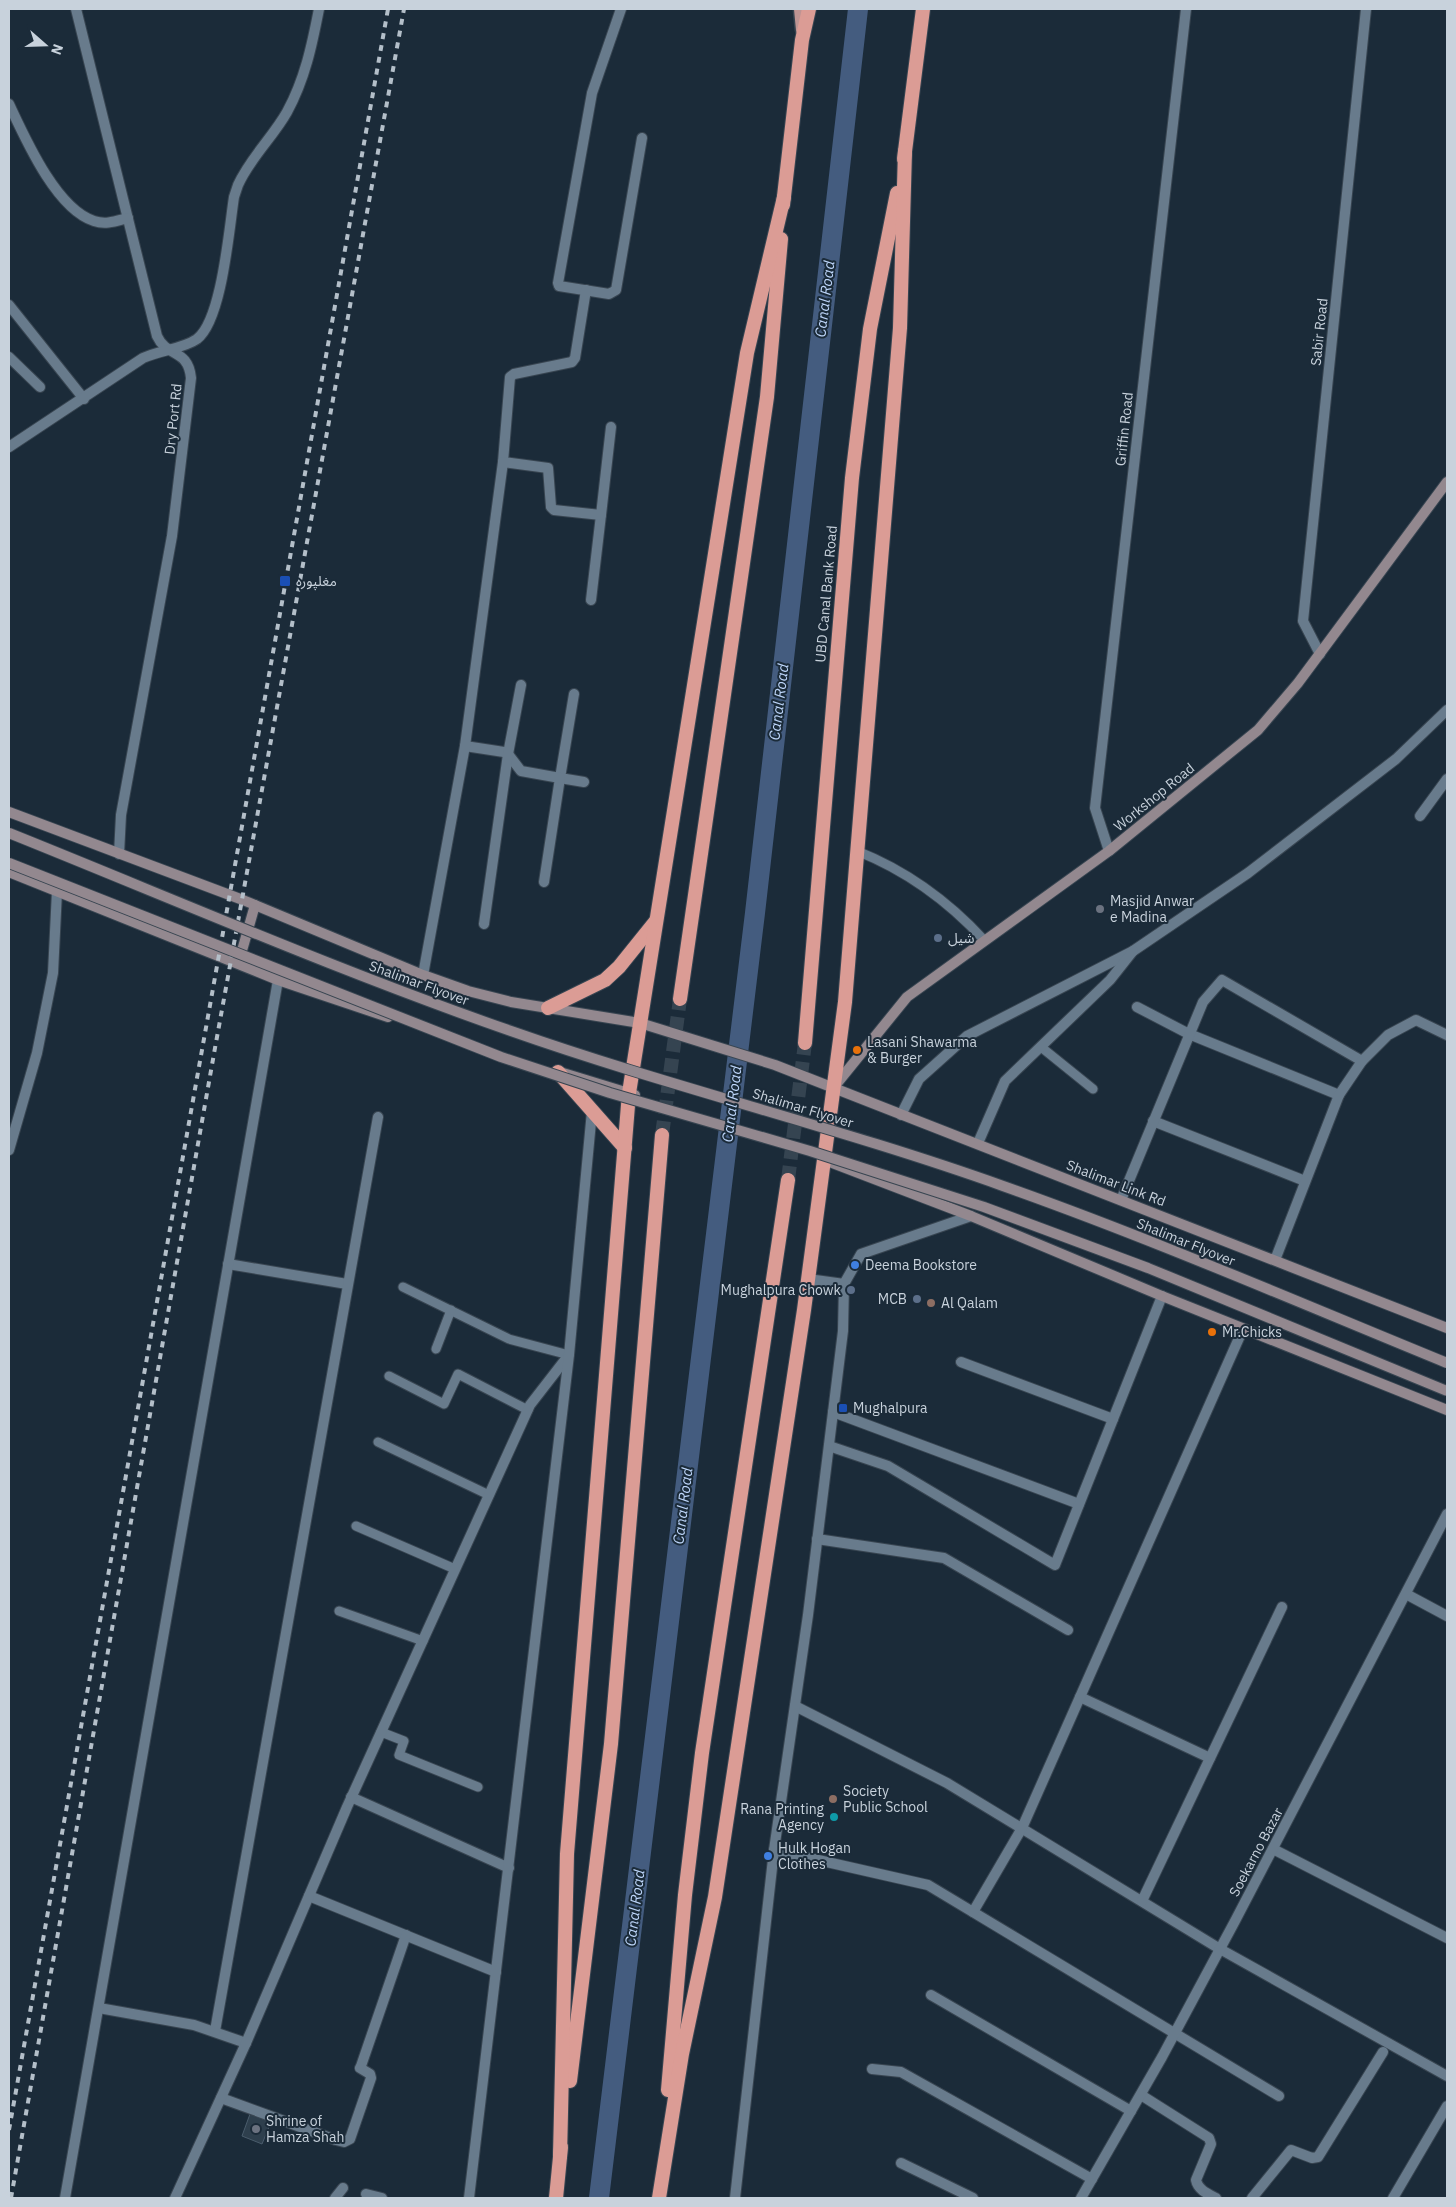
<svg xmlns="http://www.w3.org/2000/svg" width="1456" height="2207" font-family="'IBM Plex Sans','Noto Sans Arabic',sans-serif">
  <style>
    .lines { fill: none; stroke-linecap: round; stroke-linejoin: round }
    .canal { stroke: #445c7f; stroke-width: 20 }
    .building { fill: #2e3f4d; stroke: #4a5c6c }
    .trunk-tunnel { stroke: #354451; stroke-width: 14; stroke-dasharray: 14 7; stroke-linecap: butt }
    .service-casing { stroke: #384551; stroke-width: 11 }
    .minor-casing { stroke: #384551; stroke-width: 12 }
    .tertiary-casing { stroke: #384551; stroke-width: 12 }
    .secondary-casing { stroke: #384551; stroke-width: 12 }
    .primary-casing { stroke: #384551; stroke-width: 15 }
    .trunk-casing { stroke: #384551; stroke-width: 16 }
    .service { stroke: #687b8c; stroke-width: 9 }
    .minor { stroke: #687b8c; stroke-width: 10 }
    .tertiary { stroke: #687b8c; stroke-width: 10 }
    .secondary { stroke: #93888f; stroke-width: 10 }
    .primary { stroke: #be9493; stroke-width: 12 }
    .trunk { stroke: #db9c95; stroke-width: 14 }
    .rail { stroke: #b4bfc9; stroke-width: 4; stroke-dasharray: 6 6; stroke-linecap: butt }
    .secondary-bridge-casing { stroke: #384551; stroke-width: 12; stroke-linecap: butt }
    .secondary-bridge { stroke: #93888f; stroke-width: 10 }
    .transit-dot { fill: #1a4fb4; stroke: #1b2b39; stroke-width: 2 }
    .worship-dot { fill: #6b7280; stroke: #1b2b39; stroke-width: 2 }
    .service-dot { fill: #5c6f8a; stroke: #1b2b39; stroke-width: 2 }
    .food-dot { fill: #e8710a; stroke: #1b2b39; stroke-width: 2 }
    .shop-dot { fill: #3f7fe0; stroke: #1b2b39; stroke-width: 2 }
    .education-dot { fill: #8d6e63; stroke: #1b2b39; stroke-width: 2 }
    .culture-dot { fill: #0f9aa8; stroke: #1b2b39; stroke-width: 2 }
    .labels { text-anchor: middle; stroke-width: 4; stroke-linejoin: round; paint-order: stroke }
    .street-label { font-size: 14px; fill: #c8d2dc; stroke: #1b2b39 }
    .poi-label { font-size: 14px; fill: #c8d2dc; stroke: #1b2b39; text-anchor: start }
    .water-label { font-size: 15px; font-style: italic; fill: #bcd4f8; stroke: #1b2b39 }
  </style>
  <rect width="100%" height="100%" fill="#1b2b39"/>
  <g class="lines">
    <polyline class="canal" points="599,2198 755,913 858,9"/>
  </g>
  <polygon class="building" points="250,2114 271,2122 262,2144 242,2136"/>
  <g class="lines">
    <g class="trunk-tunnel">
      <polyline points="662,1135 680,999"/>
      <polyline points="788,1180 805,1043"/>
    </g>
    <defs>
      <g id="service">
        <path d="M857,851c48,19 92,51 127,89"/>
        <polyline points="1041,1047 1093,1089"/>
        <polyline points="403,1287 509,1339 569,1355"/>
        <polyline points="436,1349 451,1310"/>
        <polyline points="389,1376 444,1404 458,1374 528,1410"/>
        <polyline points="378,1442 489,1495"/>
        <polyline points="356,1526 455,1569"/>
        <polyline points="339,1611 423,1641"/>
        <polyline points="381,1732 404,1741 399,1755 478,1787"/>
      </g>
      <g id="minor">
        <path d="M76,9l81,327c10,22 31,12 34,42l-19,158 -51,279 -2,39"/>
        <polyline points="621,9 592,93 558,283 559,286 609,294 616,290 642,138"/>
        <path d="M9,104c16,34 47,105 85,117 12,4 22,0 34,-3"/>
        <polyline points="9,305 84,399"/>
        <polyline points="9,357 40,387"/>
        <path d="M9,447l134,-89c17,-8 40,-9 54,-19 25,-19 32,-110 37,-142l4,-12c12,-27 35,-48 49,-73 18,-33 25,-67 32,-103"/>
        <polyline points="503,462 510,377 514,374 572,362 575,358 586,290"/>
        <polyline points="591,600 601,515"/>
        <polyline points="1320,654 1303,621 1366,9"/>
        <polyline points="574,694 560,778 584,782"/>
        <polyline points="465,746 504,752 508,754 521,771 560,778 544,882"/>
        <polyline points="1420,816 1447,779"/>
        <polyline points="1109,851 1095,808 1186,9"/>
        <polyline points="484,924 508,754 521,685"/>
        <polyline points="423,975 465,746 503,462 548,468 551,507 554,510 601,515 611,427"/>
        <polyline points="1137,1007 1189,1034 1339,1095"/>
        <polyline points="901,1115 919,1079 967,1036 1133,951 1248,873 1396,759 1447,710"/>
        <polyline points="1153,1121 1305,1181"/>
        <polyline points="978,1143 1005,1081 1110,980 1133,951"/>
        <polyline points="9,1150 37,1053 53,973 57,891"/>
        <polyline points="1121,1200 1203,1002 1222,980 1362,1061"/>
        <polyline points="1275,1260 1339,1095 1362,1061 1388,1035 1416,1020 1447,1035"/>
        <polyline points="228,1264 347,1284"/>
        <polyline points="808,1279 844,1284"/>
        <polyline points="961,1362 1113,1419"/>
        <polyline points="833,1412 1079,1504"/>
        <polyline points="829,1446 888,1466 1055,1565 1162,1296"/>
        <polyline points="817,1539 944,1558 1068,1630"/>
        <polyline points="1406,1594 1447,1616"/>
        <polyline points="1080,1697 1210,1758"/>
        <polyline points="795,1706 947,1783 1220,1949 1447,2076"/>
        <polyline points="351,1797 509,1868"/>
        <polyline points="1273,1849 1447,1938"/>
        <polyline points="774,1850 928,1885 1279,2096"/>
        <polyline points="309,1896 496,1972"/>
        <polyline points="1142,1901 1282,1607"/>
        <polyline points="973,1912 1022,1828 1243,1329"/>
        <polyline points="931,1995 1131,2111"/>
        <polyline points="99,2008 194,2025 246,2043"/>
        <polyline points="215,2031 378,1117"/>
        <polyline points="872,2069 901,2072 1092,2179"/>
        <path d="M1141,2095l68,43 2,6 -15,36c2,10 12,14 20,18"/>
        <polyline points="221,2098 336,2140 344,2142 350,2139 371,2078 370,2074 360,2068 361,2066 406,1935"/>
        <polyline points="901,2163 973,2198"/>
        <polyline points="366,2194 382,2198"/>
        <polyline points="65,2198 278,980"/>
        <polyline points="175,2198 246,2043 347,1807 530,1405 568,1356"/>
        <polyline points="335,2198 343,2188"/>
        <polyline points="469,2198 569,1355 592,1111"/>
        <polyline points="735,2198 774,1850 808,1615 843,1331 844,1284 861,1254 971,1216"/>
        <polyline points="1252,2198 1291,2150 1312,2158 1318,2157 1383,2052"/>
        <polyline points="1393,2198 1447,2106"/>
      </g>
      <polyline id="tertiary" points="1081,2198 1162,2057 1235,1921 1447,1514"/>
      <g id="secondary">
        <polyline points="9,812 243,900 423,975 468,991 511,1002 640,1023 775,1065 1447,1328"/>
        <polyline points="9,872 278,980 388,1017"/>
        <polyline points="239,961 255,905"/>
        <polyline points="563,1073 635,1095"/>
        <polyline points="834,1087 907,997 1109,851 1258,730 1298,683 1447,482"/>
        <polyline points="822,1159 971,1216 1162,1296 1447,1410"/>
      </g>
      <polyline id="primary" points="800,9 802,30"/>
      <g id="trunk">
        <polyline points="904,159 923,9"/>
        <polyline points="783,205 802,40 809,9"/>
        <polyline points="680,999 767,397 781,239"/>
        <polyline points="548,1008 605,980 619,967 656,921"/>
        <polyline points="805,1043 852,478 870,329 897,193"/>
        <polyline points="558,1072 625,1148"/>
        <polyline points="570,2081 611,1744 662,1135"/>
        <polyline points="668,2090 685,1895 702,1753 788,1180"/>
        <polyline points="560,2156 567,1854 629,1093 747,353 784,197"/>
        <polyline points="556,2198 561,2147"/>
        <polyline points="659,2198 682,2054 715,1897 804,1310 845,1002 900,328 905,151"/>
      </g>
    </defs>
    <use href="#service" class="service-casing"/>
    <use href="#minor" class="minor-casing"/>
    <use href="#tertiary" class="tertiary-casing"/>
    <use href="#secondary" class="secondary-casing"/>
    <use href="#primary" class="primary-casing"/>
    <use href="#trunk" class="trunk-casing"/>
    <use href="#service" class="service"/>
    <use href="#minor" class="minor"/>
    <use href="#tertiary" class="tertiary"/>
    <use href="#secondary" class="secondary"/>
    <use href="#primary" class="primary"/>
    <use href="#trunk" class="trunk"/>
    <g class="rail">
      <polyline points="9,2130 388,9"/>
      <polyline points="11,2198 215,1048 404,9"/>
    </g>
    <defs>
      <g id="secondary-bridge">
        <path d="M9,833c167,67 332,139 502,198 162,57 330,97 492,155 150,53 297,117 444,177"/>
        <polyline points="9,863 501,1057 610,1093 810,1151 984,1207 1148,1268 1447,1391"/>
      </g>
    </defs>
    <use href="#secondary-bridge" class="secondary-bridge-casing"/>
    <use href="#secondary-bridge" class="secondary-bridge"/>
  </g>
  <g class="transit-dot">
    <rect x="279" y="575" width="12" height="12" rx="2.5"/>
    <rect x="838" y="1403" width="10" height="10" rx="2.5"/>
  </g>
  <g class="worship-dot">
    <circle cx="1100" cy="909" r="5"/>
    <circle cx="256" cy="2129" r="5"/>
  </g>
  <g class="service-dot">
    <circle cx="938" cy="938" r="5"/>
    <circle cx="851" cy="1290" r="5"/>
    <circle cx="917" cy="1299" r="5"/>
  </g>
  <g class="food-dot">
    <circle cx="857" cy="1050" r="5"/>
    <circle cx="1212" cy="1332" r="5"/>
  </g>
  <g class="shop-dot">
    <circle cx="855" cy="1265" r="5"/>
    <circle cx="768" cy="1856" r="5"/>
  </g>
  <g class="education-dot">
    <circle cx="931" cy="1303" r="5"/>
    <circle cx="833" cy="1799" r="5"/>
  </g>
  <circle class="culture-dot" cx="834" cy="1817" r="5"/>
  <g class="labels">
    <g class="street-label">
      <text transform="translate(1319 332) rotate(-84)" y="5">Sabir Road</text>
      <text transform="translate(173 419) rotate(-84)" y="5">Dry Port Rd</text>
      <text transform="translate(1124 429) rotate(-84)" y="5">Griffin Road</text>
      <text transform="translate(826 594) rotate(-85)" y="5">UBD Canal Bank Road</text>
      <text transform="translate(1154 797) rotate(-39)" y="5">Workshop Road</text>
      <text transform="translate(419 983) rotate(20)" y="5">Shalimar Flyover</text>
      <text transform="translate(803 1108) rotate(17)" y="5">Shalimar Flyover</text>
      <text transform="translate(1116 1183) rotate(21)" y="5">Shalimar Link Rd</text>
      <text transform="translate(1186 1242) rotate(22)" y="5">Shalimar Flyover</text>
      <text transform="translate(1256 1852) rotate(-62)" y="5">Soekarno Bazar</text>
    </g>
    <g class="poi-label">
      <text x="296" y="586">مغلپورہ</text>
      <text x="1110" y="906">Masjid Anwar<tspan x="1110" dy="16">e Madina</tspan></text>
      <text x="948" y="943">شیل</text>
      <text x="867" y="1047">Lasani Shawarma<tspan x="867" dy="16">&amp; Burger</tspan></text>
      <text x="865" y="1270">Deema Bookstore</text>
      <text x="841" y="1295" text-anchor="end">Mughalpura Chowk</text>
      <text x="907" y="1304" text-anchor="end">MCB</text>
      <text x="941" y="1308">Al Qalam</text>
      <text x="1222" y="1337">Mr.Chicks</text>
      <text x="853" y="1413">Mughalpura</text>
      <text x="843" y="1796">Society<tspan x="843" dy="16">Public School</tspan></text>
      <text x="824" y="1814" text-anchor="end">Rana Printing<tspan x="824" dy="16">Agency</tspan></text>
      <text x="778" y="1853">Hulk Hogan<tspan x="778" dy="16">Clothes</tspan></text>
      <text x="266" y="2126">Shrine of<tspan x="266" dy="16">Hamza Shah</tspan></text>
    </g>
    <g class="water-label">
      <text transform="translate(825 299) rotate(-83)" y="5">Canal Road</text>
      <text transform="translate(779 702) rotate(-83)" y="5">Canal Road</text>
      <text transform="translate(732 1104) rotate(-83)" y="5">Canal Road</text>
      <text transform="translate(683 1506) rotate(-83)" y="5">Canal Road</text>
      <text transform="translate(635 1908) rotate(-83)" y="5">Canal Road</text>
    </g>
  </g>
  <rect width="1456" height="2207" fill="none" stroke="#c8d2dc" stroke-width="20"/>
  <g transform="translate(45 45) rotate(110)" stroke="#1b2b39" stroke-width="4" paint-order="stroke">
  <path d="M0-4L9 19L0 12L-9 19Z" fill="#c8d2dc"/>
  <text y="-8" font-size="14" font-weight="bold" text-anchor="middle" fill="#c8d2dc">N</text>
  </g>
</svg>
